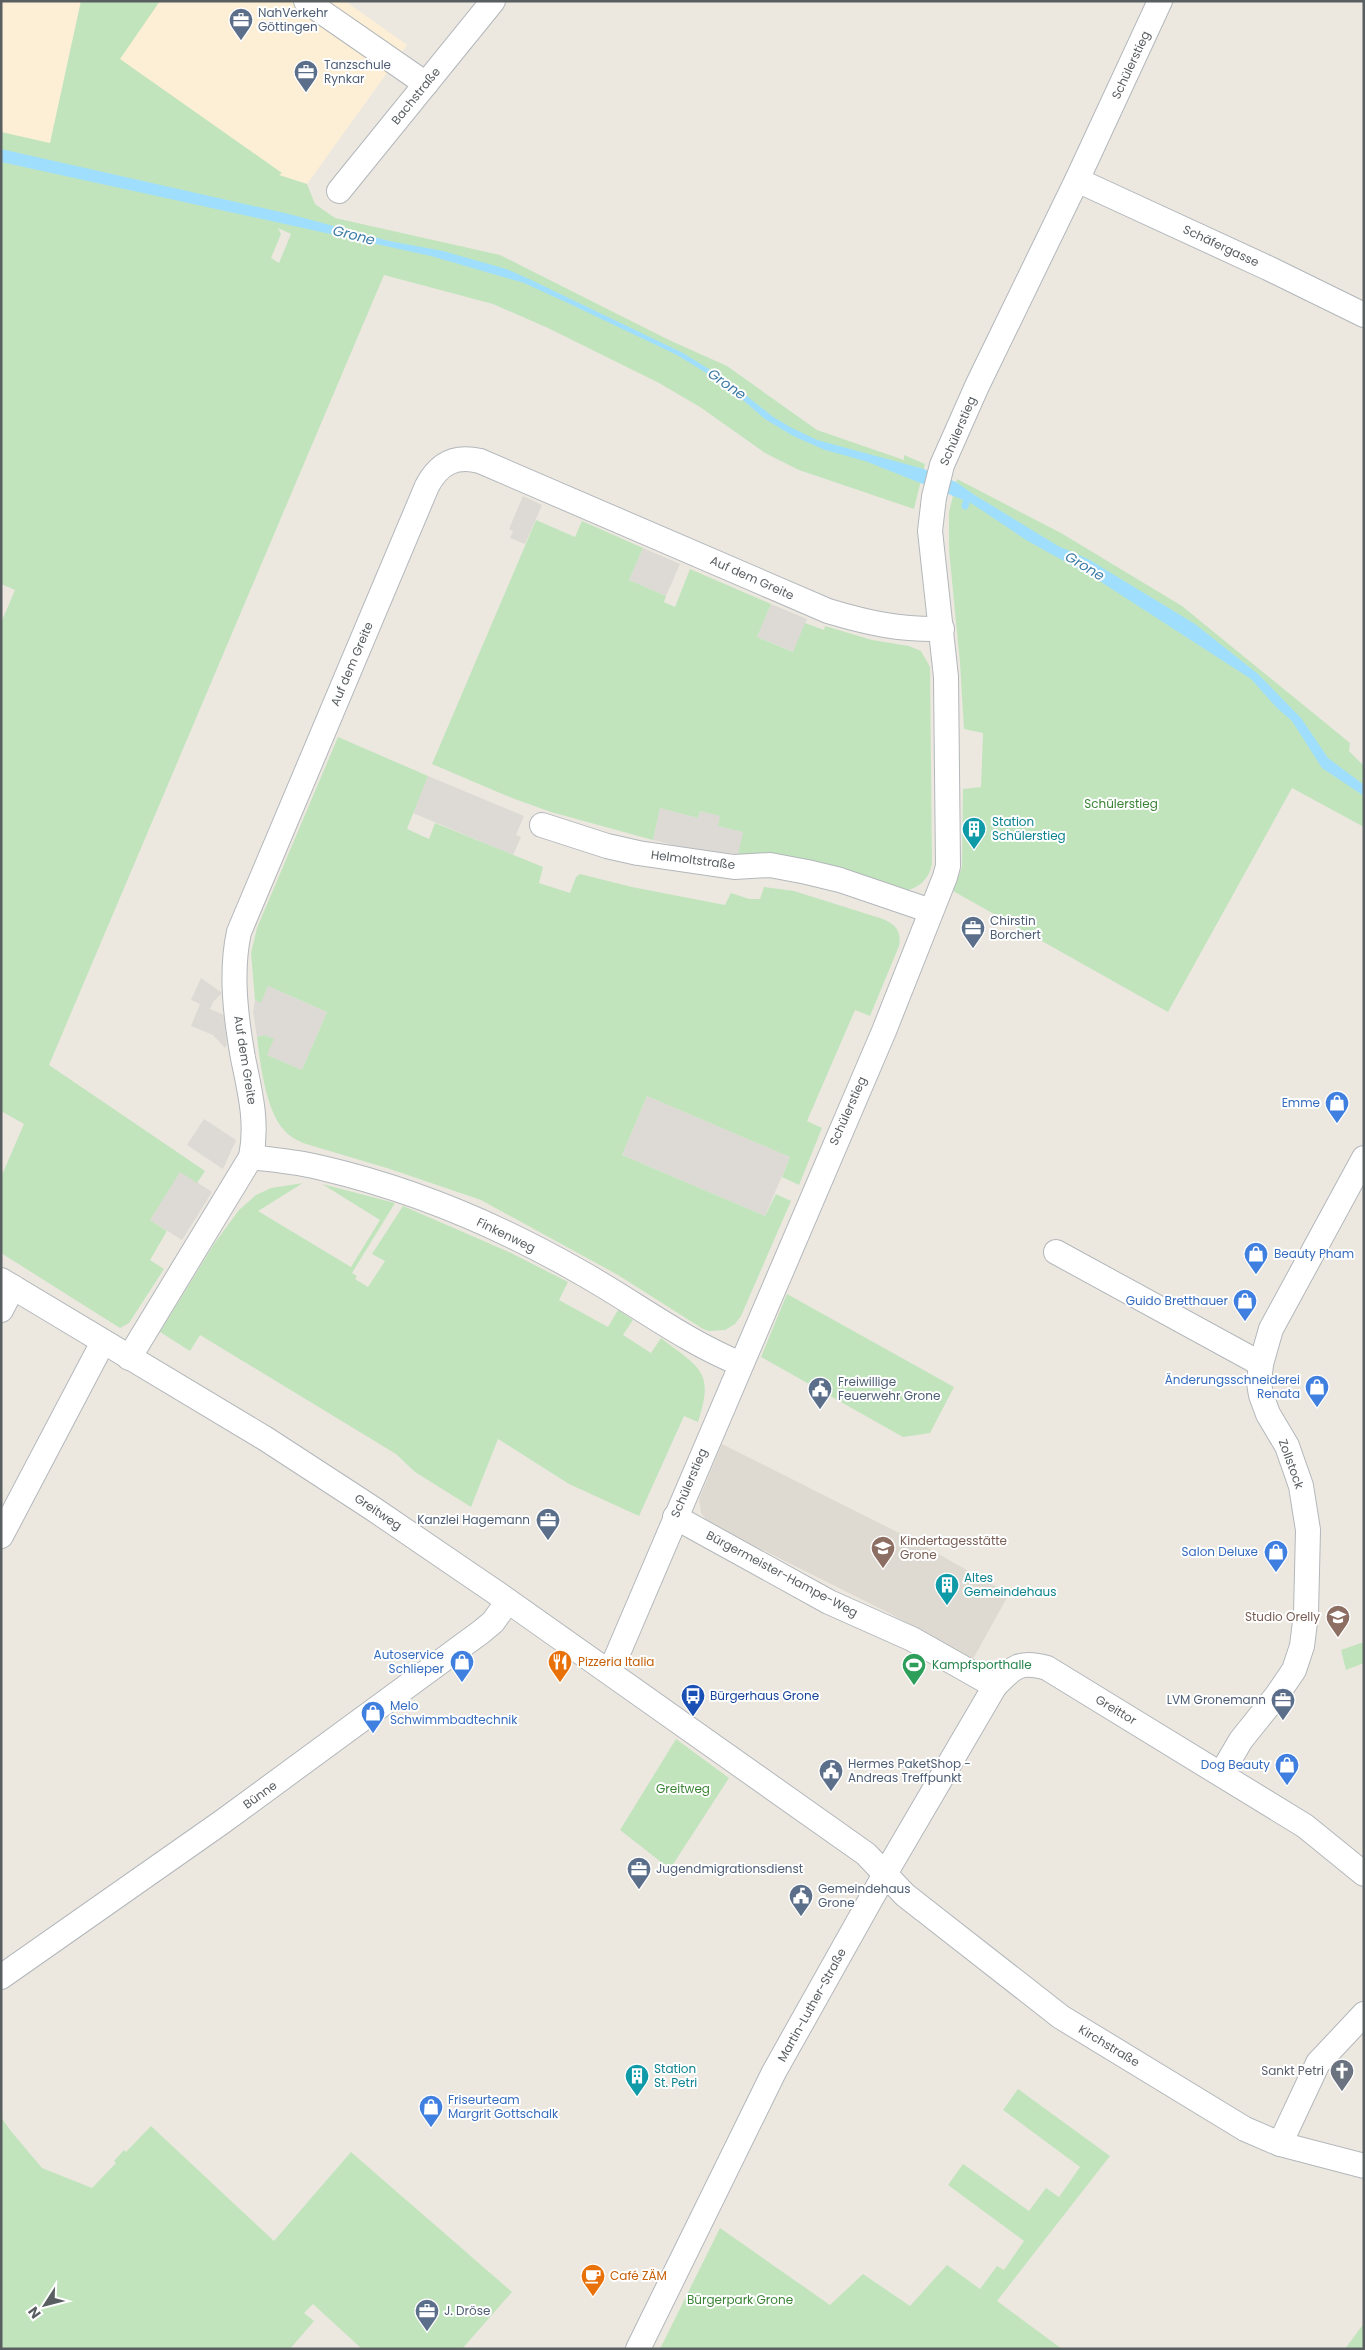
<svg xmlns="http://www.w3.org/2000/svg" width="1365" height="2350" font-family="Poppins,sans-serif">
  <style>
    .commercial { fill: #fdefd5 }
    .industrial { fill: #dddad5 }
    .education { fill: #dedad1 }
    .green { fill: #c1e4bd; fill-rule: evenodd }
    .water { fill: #9fdffd }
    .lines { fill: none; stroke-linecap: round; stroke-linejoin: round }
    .stream { stroke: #9fdffd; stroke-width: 7 }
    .minor-casing { stroke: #b3b7bb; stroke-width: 26 }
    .minor { stroke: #fff; stroke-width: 24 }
    .labels { text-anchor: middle; stroke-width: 4; stroke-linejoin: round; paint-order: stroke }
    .service-label { font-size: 12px; fill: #4e5e75; stroke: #fff; text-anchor: start }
    .street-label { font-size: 12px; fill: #595e61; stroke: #fff }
    .park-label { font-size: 12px; fill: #3b8436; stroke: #fff }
    .culture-label { font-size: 12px; fill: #0d838f; stroke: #fff; text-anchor: start }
    .shop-label { font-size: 12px; fill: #366cbe; stroke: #fff; text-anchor: end }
    .education-label { font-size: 12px; fill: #785e54; stroke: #fff; text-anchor: start }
    .food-label { font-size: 12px; fill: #c56008; stroke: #fff; text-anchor: start }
    .leisure-label { font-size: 12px; fill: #27864d; stroke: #fff; text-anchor: start }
    .transit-label { font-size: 12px; fill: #164399; stroke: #fff; text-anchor: start }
    .worship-label { font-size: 12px; fill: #5b616d; stroke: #fff; text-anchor: end }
    .water-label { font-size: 14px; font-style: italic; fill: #3c7ba6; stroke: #fff }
  </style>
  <rect width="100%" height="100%" fill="#ece8e0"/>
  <g class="commercial">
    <polygon points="1,1 81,1 50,144 1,132"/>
    <polygon points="114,1 345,1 407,45 307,184 256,168 89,66"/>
  </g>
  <g class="industrial">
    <polygon points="523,496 542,505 525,544 510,538 513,531 509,529"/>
    <polygon points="643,548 680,564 666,596 629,580"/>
    <polygon points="771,604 807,619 794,652 757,637"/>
    <polygon points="428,776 524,816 516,835 521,837 513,855 413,813"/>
    <polygon points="660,808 698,818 700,811 721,816 718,826 744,832 738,854 685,848 653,840"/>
    <polygon points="201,978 222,993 213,1002 210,1009 224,1015 227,1045 225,1048 213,1035 191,1026 200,1004 191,1000"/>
    <polygon points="268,986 327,1012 302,1070 267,1055 264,1035 257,1037 253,1012 255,1000 261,1002"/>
    <polygon points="647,1096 790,1157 765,1216 622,1155"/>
    <polygon points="204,1119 236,1140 223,1169 187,1145"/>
    <polygon points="180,1171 212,1192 182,1240 150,1220"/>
  </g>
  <polygon class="education" points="722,1444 921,1544 1009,1594 973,1659 887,1612 709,1523 701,1513 699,1499"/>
  <g class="green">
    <path d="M81,1h79l-40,58 162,114 -3,2 28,9 8,20 20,14 165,37 169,85 58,26 90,64 87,30v-5l21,9 -11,45 -115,-39 -34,-17 -65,-46 -41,-24 -111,-55 -55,-24 -109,-29 -335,790 156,106 -8,12 -17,-11 -30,48 17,11 -17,29 14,9 -35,54 -9,5 -119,-75v-76l23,-53 -23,-13v-488l14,-33 -14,-6v-452l49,11zM278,228l13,6 -12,29 -8,-5 10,-24z"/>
    <polygon points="957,479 1061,533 1182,606 1350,743 1349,751 1364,766 1364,827 1292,788 1168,1012 953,891 962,867 963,789 981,787 983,733 964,729 960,663 949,550 949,512"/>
    <path d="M536,520l39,17 7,-16 61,27 -14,32 37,16 -2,6 11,5 15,-38 81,35 -14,33 36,15 12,-29 19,7 1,-4 47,14 37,6 12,5 9,16 2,197c-3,16 -14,25 -29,27l-102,-28 -63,-9 5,-22 -25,-6 2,-10 -20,-5 -2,7 -38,-10 -7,32 -102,-28 -39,-14 -80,-34z"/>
    <path d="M338,737l90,39 -21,53 22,10 6,-16 108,44 -4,16 31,10 6,-16 4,-3 52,13 93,18 6,-12 18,6h11l4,-12 30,4 89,28c12,5 19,12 16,27l-29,70 -15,-6 -48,111 15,7 -23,57 -17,-8 8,-20 -143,-61 -25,59 143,61 11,-22 15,7 -50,115 -6,8 -10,6 -16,1 -6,-2 -85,-54 -137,-75 -91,-31 -87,-26c-7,-3 -14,-7 -19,-13 -18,-19 -24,-67 -27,-93l7,-2 10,4 -7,16 35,15 25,-58 -59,-26 -7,17 -6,-3 -4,-47 6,-25z"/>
    <path d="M303,1183l-45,28 93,56 29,-47 -58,-36 73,19 -43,70 5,3 -2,3 13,8 17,-26 -13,-7 31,-48 108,47 57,29 -9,18 49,27 10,-17 15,10 -10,15 28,18 10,-15c38,30 54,32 37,84l-14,-6 -45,100 -70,-32 -71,-45 -27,68 -56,-35 -19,-18 -196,-119 -10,16 -30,-19 54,-88 25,-34 17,-15 15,-7z"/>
    <polygon points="787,1294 954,1387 930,1433 903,1437 761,1357"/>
    <polygon points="1364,1642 1364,1663 1346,1670 1341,1650"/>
    <polygon points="676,1739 729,1778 670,1869 620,1830"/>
    <polygon points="1018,2089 1110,2156 997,2301 1062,2349 660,2349 720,2228 830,2305 863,2274 910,2306 947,2265 980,2289 997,2266 1004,2270 1024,2241 948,2185 963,2164 1029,2211 1046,2188 1059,2197 1080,2167 1003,2110"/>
    <polygon points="1,2117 10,2130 42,2168 92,2188 116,2163 114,2161 124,2150 126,2152 151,2126 274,2241 351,2152 512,2292 462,2349 362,2349 313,2304 304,2313 314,2321 290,2349 1,2349"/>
    <polygon points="1364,2323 1364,2349 1345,2349"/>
  </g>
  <polygon class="water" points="1,149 289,214 389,241 443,251 506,269 527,278 683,353 728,381 772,416 790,427 817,440 924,469 956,482 973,494 1058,546 1088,559 1195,624 1258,674 1301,718 1328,758 1364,785 1364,796 1322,768 1292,721 1277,708 1251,679 1098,580 1026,540 971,503 865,461 825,450 793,436 765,419 730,389 708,374 677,355 572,305 524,283 431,256 1,162"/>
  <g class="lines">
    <polyline class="stream" points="965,506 968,496"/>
    <defs>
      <g id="minor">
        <polyline points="306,1 426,84"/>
        <polyline points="1077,180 1268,268 1364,315"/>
        <polyline points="339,191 493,1"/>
        <polyline points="542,825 607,846 638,853 734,867 770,865 807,872 840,880 931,911"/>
        <path d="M251,1157c23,3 48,5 71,11 90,21 178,58 258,104 54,30 104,69 161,92"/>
        <polyline points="1056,1252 1261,1364"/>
        <polyline points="1,1280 266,1439 372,1508 501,1596 866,1854 905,1895 1061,2017 1245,2129 1280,2144 1364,2166"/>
        <polyline points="1,1310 13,1287"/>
        <path d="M129,1358l122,-201c7,-34 -1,-65 -8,-99 -7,-40 -13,-85 -4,-126l188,-446c12,-23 28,-31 53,-25l348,150c40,12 72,19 114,18"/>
        <polyline points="675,1517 829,1602 912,1639 995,1686"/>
        <polyline points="1,1536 103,1342"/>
        <polyline points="608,1671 616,1658 884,1031 945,877 948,866 946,677 930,531 934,497 942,465 977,386 1077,180 1160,1"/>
        <polyline points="1221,1774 1241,1740 1277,1695 1294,1670 1302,1646 1306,1614 1308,1530 1301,1486 1287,1446 1268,1414 1261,1395 1259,1383 1261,1364 1271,1329 1364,1158"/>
        <polyline points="1,1977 222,1822 481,1632 493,1622 508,1601"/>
        <polyline points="1280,2144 1318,2063 1364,2014"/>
        <path d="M638,2349l136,-277 111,-198 110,-188c18,-19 25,-26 52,-18l258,158 59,48"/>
      </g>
    </defs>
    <use href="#minor" class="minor-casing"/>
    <use href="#minor" class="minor"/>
  </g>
  <defs>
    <symbol id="office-pin" viewBox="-11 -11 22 30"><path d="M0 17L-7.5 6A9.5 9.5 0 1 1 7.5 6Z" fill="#5c6f8a" stroke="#fff"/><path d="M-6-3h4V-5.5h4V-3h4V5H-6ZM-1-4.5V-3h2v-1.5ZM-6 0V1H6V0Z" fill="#fff"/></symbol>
    <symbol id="building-pin" viewBox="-11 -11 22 30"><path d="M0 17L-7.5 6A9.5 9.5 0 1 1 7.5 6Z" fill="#0f9aa8" stroke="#fff"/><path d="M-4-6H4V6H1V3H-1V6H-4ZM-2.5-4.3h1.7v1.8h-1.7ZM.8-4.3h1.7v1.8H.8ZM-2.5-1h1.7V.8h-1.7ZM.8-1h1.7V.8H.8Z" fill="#fff"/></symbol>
    <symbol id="shop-pin" viewBox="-11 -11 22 30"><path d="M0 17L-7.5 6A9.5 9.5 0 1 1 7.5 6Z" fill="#3f7fe0" stroke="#fff"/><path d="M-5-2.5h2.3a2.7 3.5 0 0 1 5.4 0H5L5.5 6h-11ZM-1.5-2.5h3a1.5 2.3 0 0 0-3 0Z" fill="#fff"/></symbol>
    <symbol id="civic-pin" viewBox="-11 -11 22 30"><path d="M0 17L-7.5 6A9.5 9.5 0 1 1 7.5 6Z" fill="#5c6f8a" stroke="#fff"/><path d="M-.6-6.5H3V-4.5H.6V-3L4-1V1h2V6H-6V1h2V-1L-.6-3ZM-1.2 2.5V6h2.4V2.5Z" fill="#fff"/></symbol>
    <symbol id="school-pin" viewBox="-11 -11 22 30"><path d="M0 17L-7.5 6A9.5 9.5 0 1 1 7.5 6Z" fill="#8d6e63" stroke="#fff"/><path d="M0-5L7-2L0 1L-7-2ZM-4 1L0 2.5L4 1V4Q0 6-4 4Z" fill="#fff"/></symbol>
    <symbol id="university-pin" viewBox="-11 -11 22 30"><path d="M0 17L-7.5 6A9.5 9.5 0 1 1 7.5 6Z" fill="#8d6e63" stroke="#fff"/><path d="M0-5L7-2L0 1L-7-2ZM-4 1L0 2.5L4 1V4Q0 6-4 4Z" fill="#fff"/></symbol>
    <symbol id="restaurant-pin" viewBox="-11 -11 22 30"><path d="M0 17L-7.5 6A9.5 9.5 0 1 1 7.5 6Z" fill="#e8710a" stroke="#fff"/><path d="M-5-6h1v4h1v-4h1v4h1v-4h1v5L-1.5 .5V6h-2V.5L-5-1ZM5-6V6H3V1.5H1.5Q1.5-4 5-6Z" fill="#fff"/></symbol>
    <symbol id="stadium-pin" viewBox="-11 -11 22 30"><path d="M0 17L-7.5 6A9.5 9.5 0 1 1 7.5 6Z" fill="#2e9e5b" stroke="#fff"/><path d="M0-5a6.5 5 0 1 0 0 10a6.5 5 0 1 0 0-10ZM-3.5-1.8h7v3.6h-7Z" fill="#fff"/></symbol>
    <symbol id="bus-pin" viewBox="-11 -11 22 30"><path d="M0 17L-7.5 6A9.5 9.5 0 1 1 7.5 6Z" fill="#1a4fb4" stroke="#fff"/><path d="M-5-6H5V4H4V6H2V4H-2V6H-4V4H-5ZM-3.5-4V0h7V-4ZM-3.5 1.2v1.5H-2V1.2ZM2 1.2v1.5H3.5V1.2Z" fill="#fff"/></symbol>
    <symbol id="church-pin" viewBox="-11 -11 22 30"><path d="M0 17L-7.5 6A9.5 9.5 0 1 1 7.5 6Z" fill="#6b7280" stroke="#fff"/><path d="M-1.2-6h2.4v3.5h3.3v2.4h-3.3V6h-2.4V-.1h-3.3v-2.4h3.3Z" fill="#fff"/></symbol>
    <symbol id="cafe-pin" viewBox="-11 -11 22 30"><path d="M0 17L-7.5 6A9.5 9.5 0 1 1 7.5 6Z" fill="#e8710a" stroke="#fff"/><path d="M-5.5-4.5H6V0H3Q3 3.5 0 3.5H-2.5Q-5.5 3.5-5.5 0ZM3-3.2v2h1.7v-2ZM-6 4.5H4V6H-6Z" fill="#fff"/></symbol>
  </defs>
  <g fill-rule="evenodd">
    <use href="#office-pin" x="227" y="6" width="28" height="38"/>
    <use href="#office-pin" x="292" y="58" width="28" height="38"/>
    <use href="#building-pin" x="960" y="815" width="28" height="38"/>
    <use href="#office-pin" x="959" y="914" width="28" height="38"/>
    <use href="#shop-pin" x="1323" y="1089" width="28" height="38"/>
    <use href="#shop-pin" x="1242" y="1240" width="28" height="38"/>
    <use href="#shop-pin" x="1231" y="1287" width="28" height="38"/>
    <use href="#shop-pin" x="1303" y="1373" width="28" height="38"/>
    <use href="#civic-pin" x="806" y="1375" width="28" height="38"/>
    <use href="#office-pin" x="534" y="1506" width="28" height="38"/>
    <use href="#school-pin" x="869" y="1534" width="28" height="38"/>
    <use href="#shop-pin" x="1262" y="1538" width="28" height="38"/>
    <use href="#building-pin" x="933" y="1571" width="28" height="38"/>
    <use href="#university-pin" x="1324" y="1603" width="28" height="38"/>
    <use href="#shop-pin" x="448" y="1648" width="28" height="38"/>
    <use href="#restaurant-pin" x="546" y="1648" width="28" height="38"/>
    <use href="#stadium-pin" x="900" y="1651" width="28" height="38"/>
    <use href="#bus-pin" x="679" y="1682" width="28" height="38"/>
    <use href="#office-pin" x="1269" y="1686" width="28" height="38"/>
    <use href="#shop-pin" x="359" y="1699" width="28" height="38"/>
    <use href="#shop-pin" x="1273" y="1751" width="28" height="38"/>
    <use href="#civic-pin" x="817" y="1757" width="28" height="38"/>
    <use href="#office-pin" x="625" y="1855" width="28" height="38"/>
    <use href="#civic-pin" x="787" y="1882" width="28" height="38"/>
    <use href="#church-pin" x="1328" y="2057" width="28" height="38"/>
    <use href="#building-pin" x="623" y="2062" width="28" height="38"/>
    <use href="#shop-pin" x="417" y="2093" width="28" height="38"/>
    <use href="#cafe-pin" x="579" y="2262" width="28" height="38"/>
    <use href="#office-pin" x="413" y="2297" width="28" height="38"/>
  </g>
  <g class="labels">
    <g class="service-label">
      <text x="258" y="17">NahVerkehr<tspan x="258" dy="14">Göttingen</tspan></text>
      <text x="324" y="69">Tanzschule<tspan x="324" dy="14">Rynkar</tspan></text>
      <text x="990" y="925">Chirstin<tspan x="990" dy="14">Borchert</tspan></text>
      <text x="838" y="1386">Freiwillige<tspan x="838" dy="14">Feuerwehr Grone</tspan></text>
      <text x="530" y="1524" text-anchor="end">Kanzlei Hagemann</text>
      <text x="1266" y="1704" text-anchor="end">LVM Gronemann</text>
      <text x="848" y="1768">Hermes PaketShop -<tspan x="848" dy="14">Andreas Treffpunkt</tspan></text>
      <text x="656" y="1873">Jugendmigrationsdienst</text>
      <text x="818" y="1893">Gemeindehaus<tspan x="818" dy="14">Grone</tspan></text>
      <text x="444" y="2315">J. Dröse</text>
    </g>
    <g class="street-label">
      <text transform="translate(1131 65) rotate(-65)" y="4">Schülerstieg</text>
      <text transform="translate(416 96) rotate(-51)" y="4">Bachstraße</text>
      <text transform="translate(1221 246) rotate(25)" y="4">Schäfergasse</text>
      <text transform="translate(958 431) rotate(-67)" y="4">Schülerstieg</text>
      <text transform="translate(752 578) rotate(24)" y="4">Auf dem Greite</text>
      <text transform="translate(352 664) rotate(-67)" y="4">Auf dem Greite</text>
      <text transform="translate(693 860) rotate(7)" y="4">Helmoltstraße</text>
      <text transform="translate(245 1060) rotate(81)" y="4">Auf dem Greite</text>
      <text transform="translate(848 1111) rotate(-66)" y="4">Schülerstieg</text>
      <text transform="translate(506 1235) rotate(26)" y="4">Finkenweg</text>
      <text transform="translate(1291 1464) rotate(70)" y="4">Zollstock</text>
      <text transform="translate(689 1483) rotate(-67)" y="4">Schülerstieg</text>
      <text transform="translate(378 1512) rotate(34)" y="4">Greitweg</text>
      <text transform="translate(782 1574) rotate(28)" y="4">Bürgermeister-Hampe-Weg</text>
      <text transform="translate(1116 1710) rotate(31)" y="4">Greittor</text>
      <text transform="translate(260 1795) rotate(-36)" y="4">Bünne</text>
      <text transform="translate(812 2005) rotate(-61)" y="4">Martin-Luther-Straße</text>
      <text transform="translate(1109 2046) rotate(31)" y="4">Kirchstraße</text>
    </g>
    <g class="park-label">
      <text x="1121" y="808">Schülerstieg</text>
      <text x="683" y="1793">Greitweg</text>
      <text x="740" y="2304">Bürgerpark Grone</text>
    </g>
    <g class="culture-label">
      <text x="992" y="826">Station<tspan x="992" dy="14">Schülerstieg</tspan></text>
      <text x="964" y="1582">Altes<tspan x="964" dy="14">Gemeindehaus</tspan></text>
      <text x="654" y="2073">Station<tspan x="654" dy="14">St. Petri</tspan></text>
    </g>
    <g class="shop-label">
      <text x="1320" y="1107">Emme</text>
      <text x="1274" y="1258" text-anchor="start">Beauty Pham</text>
      <text x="1228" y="1305">Guido Bretthauer</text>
      <text x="1300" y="1384">Änderungsschneiderei<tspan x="1300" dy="14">Renata</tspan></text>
      <text x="1258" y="1556">Salon Deluxe</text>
      <text x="444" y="1659">Autoservice<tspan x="444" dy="14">Schlieper</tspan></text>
      <text x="390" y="1710" text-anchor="start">Melo<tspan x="390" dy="14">Schwimmbadtechnik</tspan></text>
      <text x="1270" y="1769">Dog Beauty</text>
      <text x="448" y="2104" text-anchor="start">Friseurteam<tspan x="448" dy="14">Margrit Gottschalk</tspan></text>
    </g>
    <g class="education-label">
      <text x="900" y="1545">Kindertagesstätte<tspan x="900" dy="14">Grone</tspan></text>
      <text x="1320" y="1621" text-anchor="end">Studio Orelly</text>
    </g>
    <g class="food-label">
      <text x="578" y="1666">Pizzeria Italia</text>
      <text x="610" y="2280">Café ZÄM</text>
    </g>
    <g class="leisure-label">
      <text x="932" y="1669">Kampfsporthalle</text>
    </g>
    <g class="transit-label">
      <text x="710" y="1700">Bürgerhaus Grone</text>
    </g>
    <g class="worship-label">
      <text x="1324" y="2075">Sankt Petri</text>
    </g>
    <g class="water-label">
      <text transform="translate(354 235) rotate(14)" y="5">Grone</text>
      <text transform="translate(727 384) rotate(35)" y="5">Grone</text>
      <text transform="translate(1085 566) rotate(31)" y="5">Grone</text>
    </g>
  </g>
  <rect width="1365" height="2350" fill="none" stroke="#595e61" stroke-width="5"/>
  <g transform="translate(45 2305) rotate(234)" stroke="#ffffff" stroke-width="4" paint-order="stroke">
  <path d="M0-4L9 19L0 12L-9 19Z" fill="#595e61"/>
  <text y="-8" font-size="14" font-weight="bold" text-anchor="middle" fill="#595e61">N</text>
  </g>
</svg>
